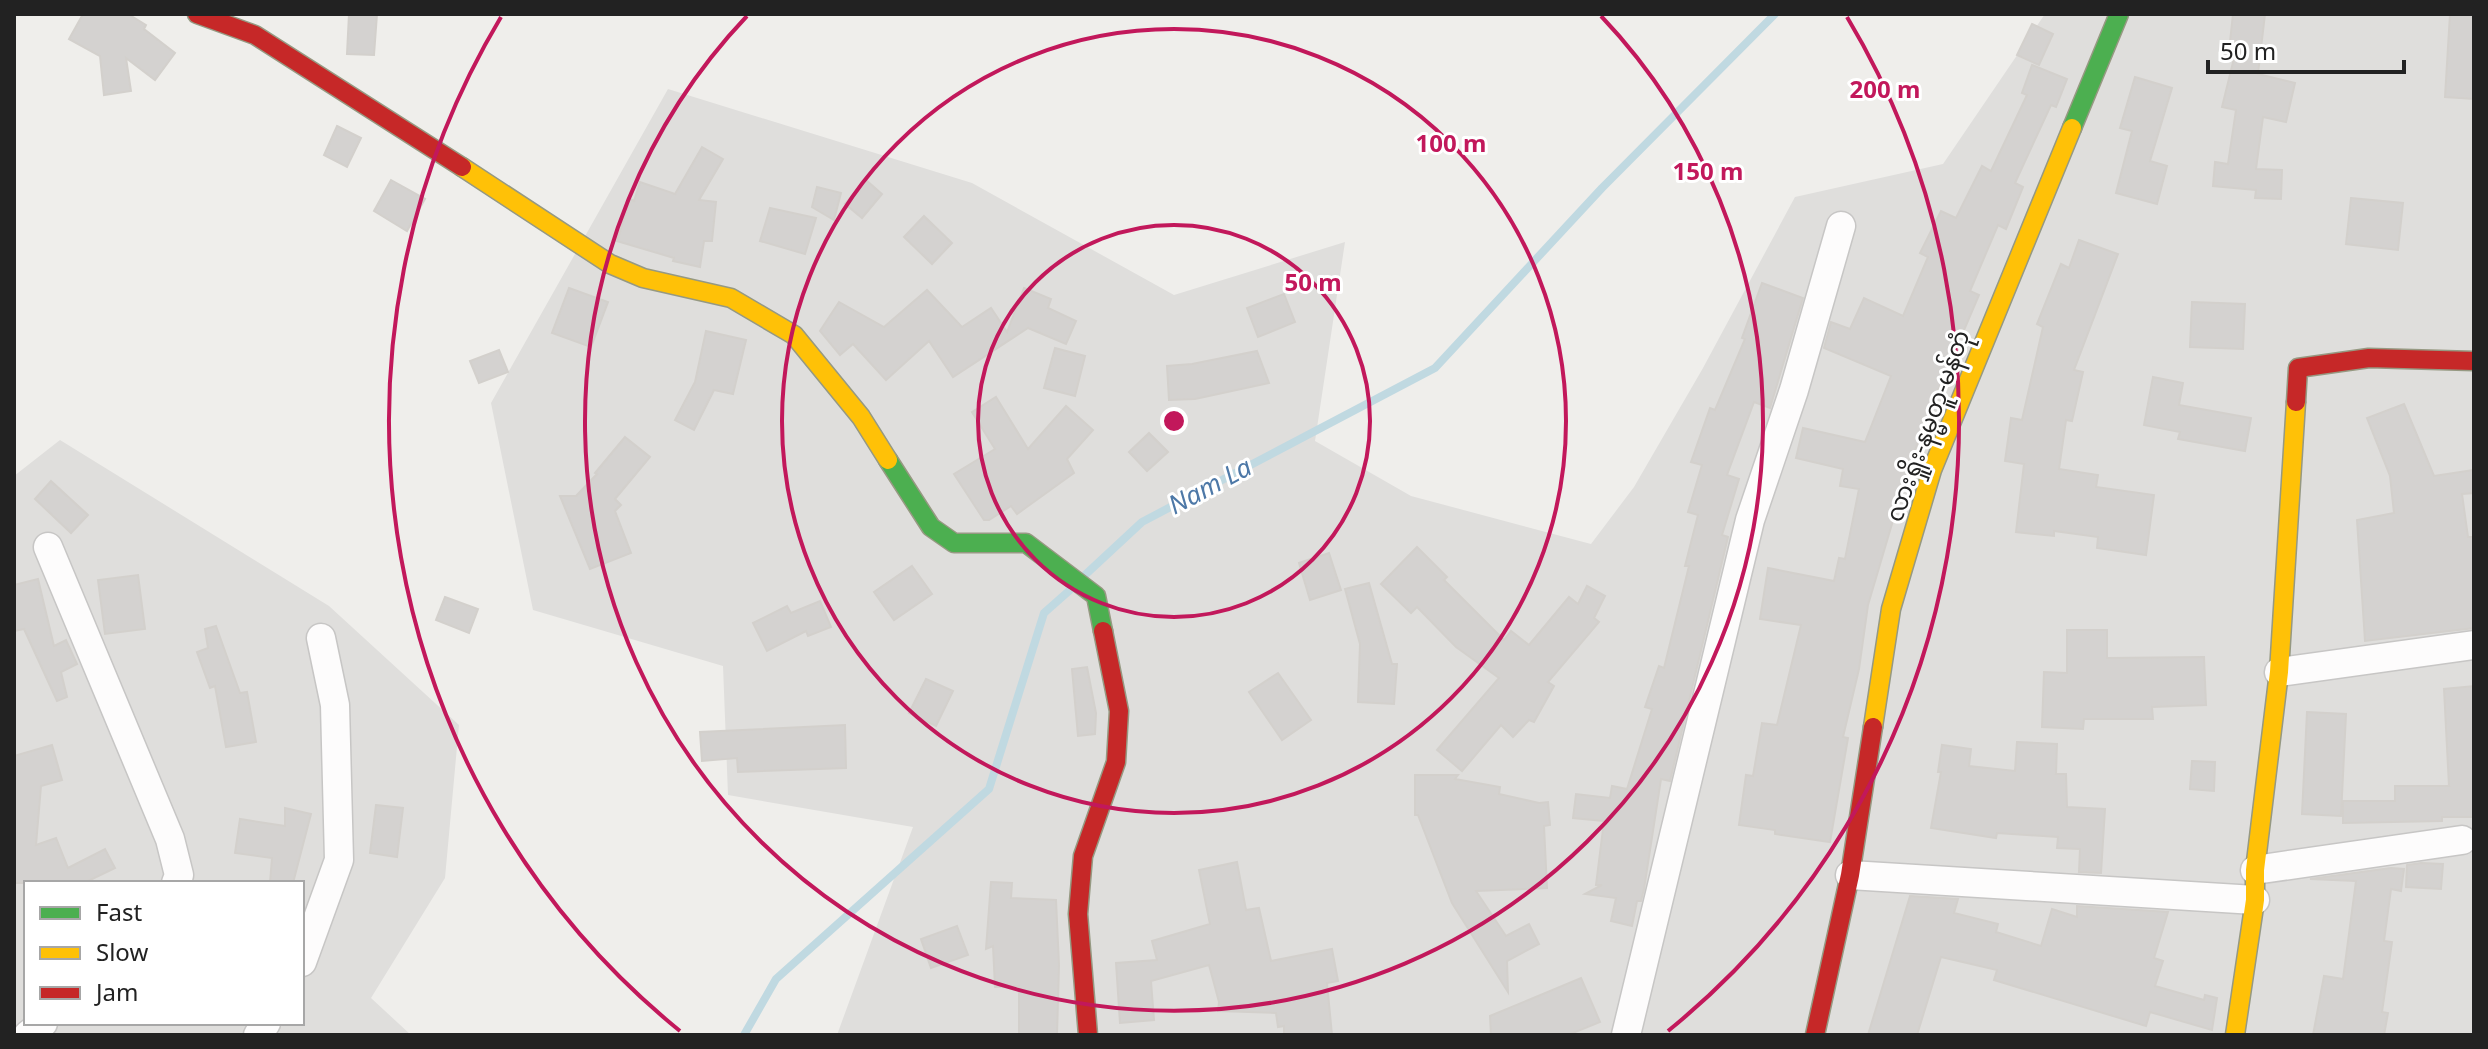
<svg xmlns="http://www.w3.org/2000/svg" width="2488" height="1049" font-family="'Noto Sans','Noto Sans Myanmar',sans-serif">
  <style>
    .residential { fill: #dfdedc; fill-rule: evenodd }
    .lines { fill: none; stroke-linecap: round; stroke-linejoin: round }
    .stream { stroke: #c0d9e1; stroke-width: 8 }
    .building { fill: #d4d2d0; stroke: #d3d0cc; stroke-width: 2 }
    .street-casing { stroke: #c7c6c5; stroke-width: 31 }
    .fast-casing { stroke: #969982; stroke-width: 21 }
    .slow-casing { stroke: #969982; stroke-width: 21 }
    .jam-casing { stroke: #969982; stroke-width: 21 }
    .street { stroke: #fdfcfc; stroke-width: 28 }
    .fast { stroke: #4caf50; stroke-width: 18 }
    .slow { stroke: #ffc107; stroke-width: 18 }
    .jam { stroke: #c62828; stroke-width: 18 }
    .ring { fill: none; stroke: #c2185b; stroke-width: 4 }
    .labels { text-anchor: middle; stroke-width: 6; stroke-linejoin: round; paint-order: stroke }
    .street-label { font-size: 24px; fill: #222; stroke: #fff }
    .water-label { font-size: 26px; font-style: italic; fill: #4d78a7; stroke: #fff }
    .centre { fill: #c2185b; stroke: #fff; stroke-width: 4 }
    .ring-label { font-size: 24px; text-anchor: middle; font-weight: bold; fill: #c2185b; stroke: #fff; stroke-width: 6; stroke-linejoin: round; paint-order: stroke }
  </style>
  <rect width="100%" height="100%" fill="#efeeeb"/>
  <g class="residential">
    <polygon points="2045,14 2474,14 2474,1035 837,1035 913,827 728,795 723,666 533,610 491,403 668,89 972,183 1174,295 1345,242 1315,441 1411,496 1591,544 1634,487 1703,368 1795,197 1943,164"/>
    <path d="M60,440l269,166 130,119 -14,153 -74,120 40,37h-397v-559zM26,883h276v140h-276z"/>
  </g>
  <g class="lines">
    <g class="stream">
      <polyline points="1085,575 1142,522 1435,368 1602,188 1775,14"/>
      <polyline points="744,1035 776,979 989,789 1044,613 1070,590"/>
    </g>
  </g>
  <g class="building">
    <polygon points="83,14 128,14 146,25 144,29 175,53 155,80 126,58 131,91 104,95 100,56 69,39"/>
    <polygon points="349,14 377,14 374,55 347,54"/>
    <polygon points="2233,14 2265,14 2258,74 2295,83 2286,122 2263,117 2256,169 2282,170 2281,199 2255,198 2256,190 2213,186 2215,162 2228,164 2236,110 2222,107 2238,42 2230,42"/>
    <polygon points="2450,14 2474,14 2474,99 2445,97"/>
    <polygon points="2032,24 2053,34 2039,65 2017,55"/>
    <polygon points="2032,65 2067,79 2056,107 2051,105 2015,183 2023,187 2006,229 1998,225 1970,291 1979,295 1962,335 1960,334 1910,463 1868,605 1859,669 1843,737 1848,738 1830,842 1775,834 1775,830 1739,825 1746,775 1753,776 1762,723 1777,725 1801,625 1760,619 1768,568 1834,581 1839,558 1845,559 1859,489 1840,486 1843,469 1796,458 1803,428 1865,442 1891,376 1824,348 1831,322 1850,329 1864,298 1903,316 1928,257 1920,253 1941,211 1956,218 1982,166 1991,171 2027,95 2022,93"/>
    <polygon points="2135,77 2172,88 2150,161 2167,166 2157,204 2116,193 2132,131 2120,128"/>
    <polygon points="337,126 361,138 347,167 324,155"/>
    <polygon points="702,147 723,159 699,200 716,202 712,241 704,241 700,267 673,261 674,258 617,241 630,199 634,201 640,182 675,194"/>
    <polygon points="391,180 425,199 407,231 374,211"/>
    <polygon points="866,180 882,194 862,218 845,204"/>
    <polygon points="817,187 841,193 834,220 812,207"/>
    <polygon points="2351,198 2403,203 2398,250 2346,244"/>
    <polygon points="770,208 816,218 805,254 760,241"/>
    <polygon points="924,216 952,243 932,264 904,237"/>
    <polygon points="2079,240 2118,254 2074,370 2083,372 2072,421 2066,420 2059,469 2098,475 2096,487 2154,495 2146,555 2097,548 2098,537 2054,531 2054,536 2016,532 2024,464 2005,461 2011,418 2022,420 2043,327 2037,324 2061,264 2069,268"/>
    <polygon points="1762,283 1803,298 1770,408 1754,402 1727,475 1739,479 1722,535 1728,537 1670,781 1661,779 1644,889 1641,901 1637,901 1632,926 1611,921 1616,898 1585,894 1602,885 1596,885 1604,821 1573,818 1576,794 1610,798 1612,786 1627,789 1652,709 1645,707 1659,666 1664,668 1689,566 1685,566 1698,515 1688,512 1702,465 1691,462 1710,408 1715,410 1745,339 1742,338"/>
    <polygon points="569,288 608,302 591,347 552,333"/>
    <polygon points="1024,288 1051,299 1048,308 1076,321 1066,344 1028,328 953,377 929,341 886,380 853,344 840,355 820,331 839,302 884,327 927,290 962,327 991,308 1007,332"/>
    <polygon points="1284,294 1295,322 1258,337 1247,308"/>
    <polygon points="2192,302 2245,304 2243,349 2190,347"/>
    <polygon points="706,331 746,340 733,394 714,390 694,430 675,420 695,382"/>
    <polygon points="1055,348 1085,356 1075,396 1044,388"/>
    <polygon points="499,350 508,372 479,383 470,361"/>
    <polygon points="1257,351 1269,383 1195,399 1169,400 1167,366 1192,364"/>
    <polygon points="2153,377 2183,383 2179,405 2251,418 2245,451 2178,439 2180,432 2144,425"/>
    <polygon points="996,397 1028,449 1066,406 1093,430 1067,459 1074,473 1017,514 1011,506 989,520 984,520 954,474 995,449 972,412"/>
    <polygon points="2404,404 2434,476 2474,470 2474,493 2462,494 2468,537 2474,537 2474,628 2365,641 2357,520 2394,513 2390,476 2367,418"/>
    <polygon points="1149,433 1168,452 1147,471 1129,452"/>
    <polygon points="625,437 650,457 615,499 621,505 615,511 631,553 590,569 560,496 576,496 597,474 595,473"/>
    <polygon points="51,481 88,515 71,533 35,499"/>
    <polygon points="1417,547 1447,577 1444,580 1504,640 1511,631 1529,645 1569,597 1578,604 1587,586 1605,596 1594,618 1599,622 1548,682 1554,686 1534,722 1529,720 1513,737 1501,725 1462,771 1437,750 1499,678 1456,647 1417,607 1411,613 1381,584"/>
    <polygon points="1329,553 1341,590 1310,600 1299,563"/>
    <polygon points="912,566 932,594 894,620 874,592"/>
    <polygon points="138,575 145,629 105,634 98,580"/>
    <polygon points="38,579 54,646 66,640 77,664 61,672 67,697 57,701 24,629 14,631 14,585"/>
    <polygon points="1369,583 1392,664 1397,664 1394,704 1358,702 1360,644 1345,589"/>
    <polygon points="445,597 478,609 469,633 436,620"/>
    <polygon points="820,601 831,627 808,636 806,631 767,651 753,623 787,606 791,613"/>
    <polygon points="216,626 240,693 247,692 256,742 226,747 215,686 210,688 197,652 208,648 205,629"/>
    <polygon points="2067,630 2107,630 2107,658 2204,657 2206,705 2152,707 2153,719 2084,719 2083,729 2042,727 2044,672 2067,673"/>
    <polygon points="1087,667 1096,713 1095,734 1078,736 1072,669"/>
    <polygon points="1278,673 1311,720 1282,740 1249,692"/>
    <polygon points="926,679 953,691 936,726 909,713"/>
    <polygon points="2474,686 2474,817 2442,817 2442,821 2343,823 2343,801 2395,801 2395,786 2449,786 2444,689"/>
    <polygon points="2307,712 2346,714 2341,816 2302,814"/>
    <polygon points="845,725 846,768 738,772 737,758 702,761 700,732"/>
    <polygon points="2017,742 2057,744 2056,774 2066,774 2067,807 2105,809 2101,873 2079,872 2080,849 2057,848 2058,837 1997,833 1996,838 1931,828 1941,772 1938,772 1942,745 1971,749 1969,766 2015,771"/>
    <polygon points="52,745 62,780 41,786 36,845 56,838 68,868 105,849 115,868 84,883 14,883 14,756"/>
    <polygon points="2192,761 2215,762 2214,791 2190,789"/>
    <polygon points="1415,775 1458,775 1455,779 1500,787 1499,794 1539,803 1548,802 1550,825 1544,826 1547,888 1476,891 1506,936 1529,924 1539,944 1507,961 1508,992 1452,903 1418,815 1415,815"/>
    <polygon points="376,805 403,808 397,857 370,853"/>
    <polygon points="285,808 311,814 293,883 270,883 272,858 235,853 240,819 285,826"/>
    <polygon points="1237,862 1246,910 1259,908 1271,961 1332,949 1338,981 1327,983 1332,1035 1284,1035 1284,1026 1278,1027 1276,1013 1218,1011 1219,1002 1209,965 1151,981 1154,1020 1120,1023 1116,963 1157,960 1152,941 1210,924 1199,870"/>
    <polygon points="2421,863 2443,864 2441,889 2406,887 2407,865"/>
    <polygon points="2391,868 2404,869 2401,891 2391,889 2384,941 2392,942 2382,1012 2388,1013 2384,1035 2313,1035 2324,976 2343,979 2356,881 2310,879"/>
    <polygon points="991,882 1012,883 1011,898 1056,900 1059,965 1057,1035 1019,1035 1019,986 995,987 993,946 986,949"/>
    <polygon points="1910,896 1958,899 1954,913 1998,924 1996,932 2041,946 2052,909 2077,917 2077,906 2168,912 2154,958 2163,961 2155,986 2204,1000 2205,995 2217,998 2212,1030 2150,1012 2146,1026 1994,980 1997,970 1941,957 1917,1035 1868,1035"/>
    <polygon points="957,926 968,955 931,968 921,939"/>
    <polygon points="1581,978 1600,1022 1568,1035 1491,1035 1490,1016"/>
  </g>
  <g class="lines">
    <defs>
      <g id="street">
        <polyline points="48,547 170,839 179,875 176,883"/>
        <polyline points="2279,672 2474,645"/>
        <polyline points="2255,870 2462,840"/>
        <polyline points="1850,875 2255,900"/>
        <polyline points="302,962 339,860 335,705 321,638"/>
        <polyline points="28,1035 43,1023"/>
        <polyline points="258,1035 266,1023"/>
        <polyline points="1626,1035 1750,520 1794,390 1841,226"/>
      </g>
      <g id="fast">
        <polyline points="2072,128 2119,14"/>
        <polyline points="888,460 931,527 954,543 1026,543 1096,596 1103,631"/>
      </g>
      <g id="slow">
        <polyline points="462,167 610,264 643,278 731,298 794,335 861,417 888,460"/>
        <polyline points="1873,727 1891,609 1932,470 2072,128"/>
        <polyline points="2235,1035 2255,900 2255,870 2279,672 2296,402"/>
      </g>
      <g id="jam">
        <polyline points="197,14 255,35 462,167"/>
        <polyline points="2296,402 2298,368 2369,358 2474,361"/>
        <polyline points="1088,1035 1078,914 1083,856 1116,762 1119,711 1103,631"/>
        <polyline points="1815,1035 1850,875 1873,727"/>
      </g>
    </defs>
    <use href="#street" class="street-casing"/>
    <use href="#fast" class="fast-casing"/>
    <use href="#slow" class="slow-casing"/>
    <use href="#jam" class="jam-casing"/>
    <use href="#street" class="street"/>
    <use href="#fast" class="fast"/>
    <use href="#slow" class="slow"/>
    <use href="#jam" class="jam"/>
  </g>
  <g class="ring">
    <circle cx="1174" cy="421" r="196"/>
    <circle cx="1174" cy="421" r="392"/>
    <path d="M1601 16A589 589 0 1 1 747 16"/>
    <path d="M680 1031A785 785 0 0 1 501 17M1847 17A785 785 0 0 1 1668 1031"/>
  </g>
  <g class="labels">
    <g class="street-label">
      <text transform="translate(1928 426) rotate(-70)" y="8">လားရှိုး-နမ္မတူ-မန်တုံ</text>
    </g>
    <g class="water-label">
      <text transform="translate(1210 486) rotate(-28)" y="9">Nam La</text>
    </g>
  </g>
  <circle cx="1174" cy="421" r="12" class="centre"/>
  <g class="ring-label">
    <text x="1885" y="98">200 m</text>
    <text x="1451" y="152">100 m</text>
    <text x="1708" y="180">150 m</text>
    <text x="1313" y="291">50 m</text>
  </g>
  <rect width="2488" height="1049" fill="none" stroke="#222222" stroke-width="32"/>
  <rect x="24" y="881" width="280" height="144" fill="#ffffff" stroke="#a7a7a7" stroke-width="2"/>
  <rect x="40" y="907" width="40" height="12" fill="#4caf50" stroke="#a7a7a7" stroke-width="2"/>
  <text x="96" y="921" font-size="24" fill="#222222">Fast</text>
  <rect x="40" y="947" width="40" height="12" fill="#ffc107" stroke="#a7a7a7" stroke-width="2"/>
  <text x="96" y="961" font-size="24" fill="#222222">Slow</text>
  <rect x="40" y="987" width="40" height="12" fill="#c62828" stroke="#a7a7a7" stroke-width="2"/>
  <text x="96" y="1001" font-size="24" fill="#222222">Jam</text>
  <path d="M2208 60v12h196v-12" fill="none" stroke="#222222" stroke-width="4"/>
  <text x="2220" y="60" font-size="24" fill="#222222" stroke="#ffffff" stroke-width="6" paint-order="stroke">50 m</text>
</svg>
